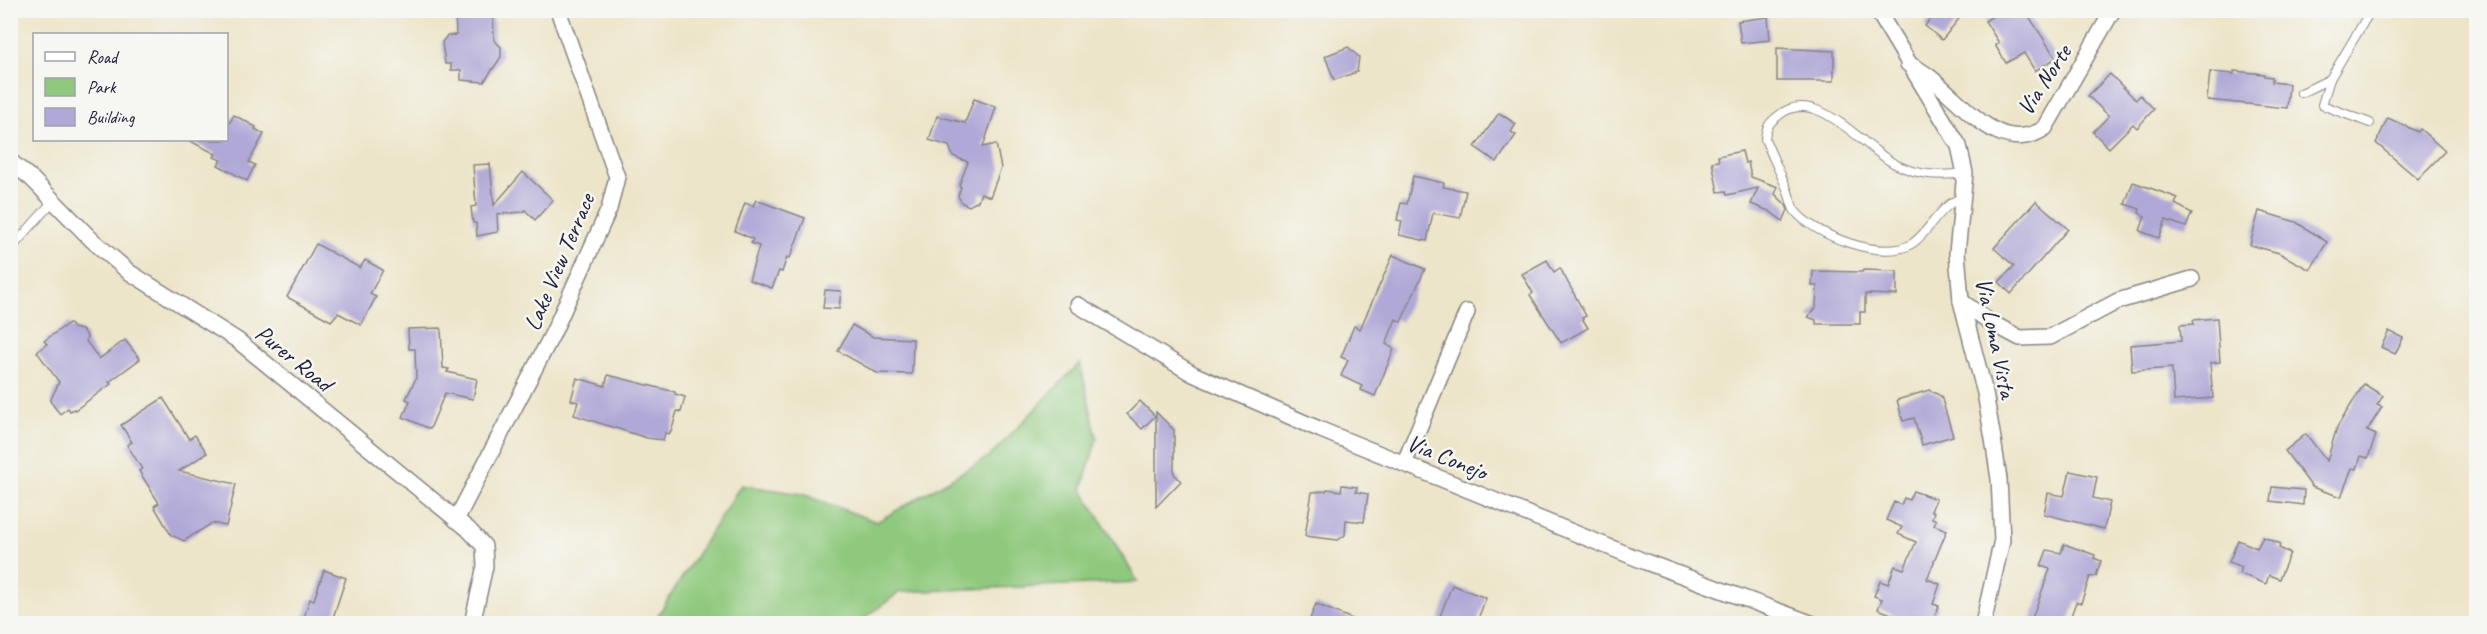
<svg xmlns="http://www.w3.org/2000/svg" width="2487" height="634" font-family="Caveat,sans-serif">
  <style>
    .green { fill: #8fc97d; stroke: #58765c; stroke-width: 1.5 }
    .building { fill: #b0a8d7 }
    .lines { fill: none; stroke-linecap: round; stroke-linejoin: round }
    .lane-casing { stroke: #888482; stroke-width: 10 }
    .street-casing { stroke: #888482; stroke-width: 18 }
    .lane { stroke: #fff; stroke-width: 8 }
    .street { stroke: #fff; stroke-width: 15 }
    .labels { text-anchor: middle; stroke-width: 5; stroke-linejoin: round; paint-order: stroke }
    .street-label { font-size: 24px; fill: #22223b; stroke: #f6f6f2 }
  </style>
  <rect width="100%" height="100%" fill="#f6f6f2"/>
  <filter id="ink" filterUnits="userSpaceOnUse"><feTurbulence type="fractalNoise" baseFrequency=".0167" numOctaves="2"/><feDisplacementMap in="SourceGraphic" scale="12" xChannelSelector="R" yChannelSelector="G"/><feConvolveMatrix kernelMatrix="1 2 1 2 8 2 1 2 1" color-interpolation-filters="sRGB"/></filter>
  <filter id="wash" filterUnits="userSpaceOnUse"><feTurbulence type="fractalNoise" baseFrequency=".008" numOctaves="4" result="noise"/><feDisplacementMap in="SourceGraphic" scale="24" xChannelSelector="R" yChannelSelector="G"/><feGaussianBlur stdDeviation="1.35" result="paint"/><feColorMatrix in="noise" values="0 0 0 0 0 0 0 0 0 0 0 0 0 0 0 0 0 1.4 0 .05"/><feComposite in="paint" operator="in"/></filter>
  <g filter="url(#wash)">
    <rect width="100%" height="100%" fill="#ede5c9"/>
    <polygon class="green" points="1080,363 1097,438 1082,489 1138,582 900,592 858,623 653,623 741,485 802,494 877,522 990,456"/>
    <g id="blocks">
      <g class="building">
        <polygon points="455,10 493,10 494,40 501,47 501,57 484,82 461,80 461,70 451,70 451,64 445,64 442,42 447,36 456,35"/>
        <polygon points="1937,10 1966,10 1942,40 1925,26"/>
        <polygon points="2002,10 2025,10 2056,58 2035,71 2024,53 2006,63 1995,45 1999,43 1985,21"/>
        <polygon points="1768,17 1770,40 1741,43 1738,21"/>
        <polygon points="1348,47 1359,57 1357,72 1334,80 1325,56"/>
        <polygon points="1777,48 1834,51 1834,81 1777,81"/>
        <polygon points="2234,71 2264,74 2264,76 2272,77 2272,82 2289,84 2287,108 2207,100 2210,72 2234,74"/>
        <polygon points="2110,74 2136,100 2140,95 2154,109 2137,128 2133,124 2109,148 2093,132 2109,116 2088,96"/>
        <polygon points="974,99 996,107 983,147 996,144 1001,168 990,197 981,193 978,201 969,206 962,203 958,196 961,187 959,186 968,162 953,156 949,146 929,140 937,116 965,123"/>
        <polygon points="1499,113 1516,124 1511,132 1516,135 1497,162 1475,147"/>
        <polygon points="234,115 256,127 255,129 264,134 249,162 255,165 247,181 218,165 221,160 214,157 216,154 188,140 226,140 226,129"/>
        <polygon points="2388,118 2418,132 2420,129 2445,151 2418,179 2376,143"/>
        <polygon points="1742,151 1745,163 1748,162 1751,177 1778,187 1775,194 1786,205 1788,210 1783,221 1769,211 1751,204 1758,188 1727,195 1726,191 1718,192 1712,162 1719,161 1718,156"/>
        <polygon points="490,164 494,205 523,172 553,200 535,220 525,210 523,212 497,214 498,232 477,236 476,223 473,223 471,207 476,206 473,165"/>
        <polygon points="1413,176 1444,183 1443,187 1466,191 1460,218 1433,213 1427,241 1399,235 1402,221 1397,220 1401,203 1407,204"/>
        <polygon points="2133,182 2178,198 2175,204 2192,213 2186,227 2166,220 2159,238 2140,231 2145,216 2139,213 2140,209 2125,204"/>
        <polygon points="756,200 805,218 790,258 787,257 782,272 779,271 772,288 749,280 759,246 751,243 753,239 735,231 745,203 753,206"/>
        <polygon points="2036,201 2068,229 2011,294 1999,282 2014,266 1994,248"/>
        <polygon points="2259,211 2296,222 2327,242 2310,270 2279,253 2250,245"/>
        <polygon points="316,244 360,268 365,260 383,270 370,294 376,297 361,325 338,313 331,321 287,297"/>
        <polygon points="1393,255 1425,269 1401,322 1396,319 1386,344 1394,349 1375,396 1361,390 1362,386 1341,376 1348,360 1341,357 1354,326 1360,329"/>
        <polygon points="1547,260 1554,272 1560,268 1586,316 1582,318 1588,328 1561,343 1530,295 1533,293 1522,274"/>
        <polygon points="1863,270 1897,271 1897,295 1865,294 1865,312 1860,312 1860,324 1816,324 1816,320 1808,317 1816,308 1817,286 1812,286 1813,271 1862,272"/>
        <polygon points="825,290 841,291 839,309 823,308"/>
        <polygon points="2217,318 2220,362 2210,363 2213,398 2174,401 2172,368 2132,371 2130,345 2181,341 2180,325 2194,324 2193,320"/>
        <polygon points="69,323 73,328 82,330 87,336 86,341 99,359 125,340 140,359 109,382 111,384 75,410 74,409 70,411 68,408 60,414 50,401 59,382 37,352 47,344 44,341"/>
        <polygon points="852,325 873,337 913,339 912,374 877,373 838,351"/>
        <polygon points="441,328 443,368 449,369 447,372 477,379 473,399 445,393 430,429 403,417 410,401 406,399 416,378 415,349 409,349 408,329"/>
        <polygon points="2389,331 2403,338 2395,354 2381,347"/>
        <polygon points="608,375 675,392 675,394 685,397 681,412 677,411 672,429 669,434 665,433 663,440 647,438 574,415 578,402 571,400 577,378 605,386"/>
        <polygon points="2364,384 2383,396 2377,405 2382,407 2367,431 2376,435 2368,458 2361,456 2357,469 2352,468 2341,497 2312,487 2285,451 2306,434 2327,461 2337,427"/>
        <polygon points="1929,390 1941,396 1953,436 1922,445 1914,418 1903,421 1897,400"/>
        <polygon points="163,398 189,439 195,435 207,453 179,471 236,484 226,526 212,523 184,541 171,535 154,506 159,503 139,471 142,469 127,445 132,442 121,425"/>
        <polygon points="1140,401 1155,416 1142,429 1127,414"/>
        <polygon points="1156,412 1174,430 1174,474 1181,481 1156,507"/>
        <polygon points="2070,471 2097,477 2093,498 2110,502 2104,529 2044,514 2048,493 2064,496"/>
        <polygon points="1342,485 1357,487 1356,492 1368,494 1364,522 1346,520 1345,535 1338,540 1305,536 1312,492 1326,491 1327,489 1341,491"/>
        <polygon points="2272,487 2304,490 2303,505 2270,501"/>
        <polygon points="1913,491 1936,499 1931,511 1934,512 1932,518 1936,520 1934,525 1947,530 1927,579 1940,584 1933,604 1939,606 1932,624 1906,624 1907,620 1878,609 1882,599 1874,596 1880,581 1888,584 1895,566 1904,569 1916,542 1898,534 1902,527 1886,520 1894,502 1901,505 1904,498 1909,500"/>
        <polygon points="2263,537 2281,544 2279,548 2290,553 2279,579 2269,575 2266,584 2239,573 2242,567 2229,562 2238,540 2257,548"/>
        <polygon points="2064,544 2095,555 2094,558 2101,561 2096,576 2090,577 2081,603 2076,602 2068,624 2030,624 2050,569 2041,566 2047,550 2061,553"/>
        <polygon points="324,570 346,578 331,624 302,624 310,599 314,600"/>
        <polygon points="1452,585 1486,598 1476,624 1437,624"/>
        <polygon points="1316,604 1362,623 1362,624 1308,624"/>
      </g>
    </g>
  </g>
  <g filter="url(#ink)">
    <use href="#blocks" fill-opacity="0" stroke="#888482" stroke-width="1.5"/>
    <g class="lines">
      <defs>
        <g id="lane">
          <polyline points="2330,79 2322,105 2370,123"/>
          <polyline points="2301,93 2330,79 2371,10"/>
          <path d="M1963,198c-21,4 -33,33 -50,45 -28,20 -99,-8 -118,-32 -4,-6 -5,-15 -8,-22 -7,-17 -15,-33 -22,-50 1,-12 4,-16 13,-23 38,-33 87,34 119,49 23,11 44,11 68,8"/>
          <polyline points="10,250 53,201"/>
        </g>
        <g id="street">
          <polyline points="1877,10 1959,146 1965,173 1957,253 1961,301 1985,393 1993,439 1999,479 2002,540 1983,624"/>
          <path d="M1908,64c45,18 84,99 137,64l68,-118"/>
          <polyline points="10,161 32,179 92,240 129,272 237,340 468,529 484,546 485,566 472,624"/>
          <polyline points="1961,301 1990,322 2020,338 2050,337 2118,301 2192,279"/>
          <polyline points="1078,305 1193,374 1321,430 1646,562 1813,624"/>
          <polyline points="1404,464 1467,312"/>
          <polyline points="456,520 553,333 609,209 617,177 558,10"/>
        </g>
      </defs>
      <use href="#lane" class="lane-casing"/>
      <use href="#street" class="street-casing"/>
      <use href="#lane" class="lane"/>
      <use href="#street" class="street"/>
    </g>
  </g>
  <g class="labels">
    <g class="street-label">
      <text transform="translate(2044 80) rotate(-57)" y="8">Via Norte</text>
      <text transform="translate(559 262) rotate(-67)" y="8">Lake View Terrace</text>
      <text transform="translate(1996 338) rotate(78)" y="8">Via Loma Vista</text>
      <text transform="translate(294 358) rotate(39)" y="8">Purer Road</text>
      <text transform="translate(1447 457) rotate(22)" y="8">Via Conejo</text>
    </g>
  </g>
  <rect width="2487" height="634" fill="none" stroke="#f6f6f2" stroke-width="36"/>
  <rect x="33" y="33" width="195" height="108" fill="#f6f6f2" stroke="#a1a1a9" stroke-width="1.5"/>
  <rect x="45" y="52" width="30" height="9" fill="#ffffff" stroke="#a1a1a9" stroke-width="1.5"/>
  <text x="87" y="63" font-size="18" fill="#22223b">Road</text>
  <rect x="45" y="78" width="30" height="18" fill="#8fc97d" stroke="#a1a1a9" stroke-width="1.5"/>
  <text x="87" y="93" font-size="18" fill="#22223b">Park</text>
  <rect x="45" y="108" width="30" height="18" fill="#b0a8d7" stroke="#a1a1a9" stroke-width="1.5"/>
  <text x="87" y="123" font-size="18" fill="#22223b">Building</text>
</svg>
